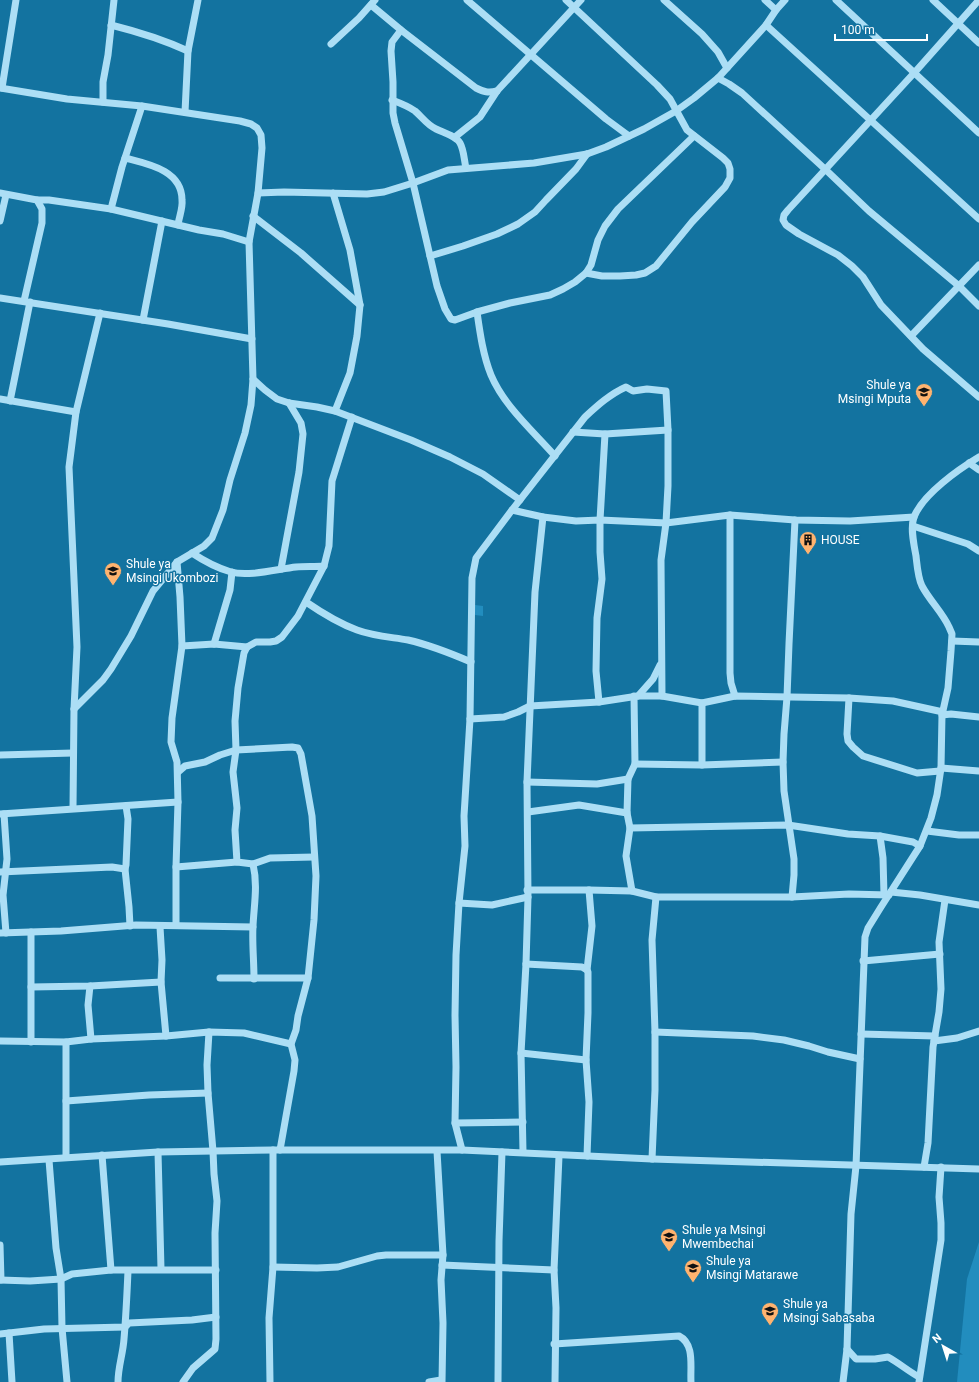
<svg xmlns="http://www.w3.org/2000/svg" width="979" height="1382" font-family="Roboto,sans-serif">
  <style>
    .green { fill: #228dbe }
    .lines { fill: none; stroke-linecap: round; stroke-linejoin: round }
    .minor { stroke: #acdef5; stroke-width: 7 }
    .labels { text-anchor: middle; stroke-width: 3; stroke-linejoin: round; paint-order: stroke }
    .poi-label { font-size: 12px; fill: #fff; stroke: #1373a0; text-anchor: start }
  </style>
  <rect width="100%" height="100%" fill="#1373a0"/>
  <g class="green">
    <polygon points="475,605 483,606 483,616 475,615"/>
    <polygon points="979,1242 979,1382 957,1382 967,1279"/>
  </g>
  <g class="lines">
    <g class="minor">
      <polyline points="467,0 606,119 629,136"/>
      <polyline points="566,0 657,85 670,99 687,130 723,158 728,163 730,169 730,178 725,187 692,222 656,266 645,273 636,275 620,276 602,276 586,273"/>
      <polyline points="664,0 702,34 718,52 727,68"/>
      <polyline points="765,0 776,10"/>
      <polyline points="836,0 979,133"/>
      <polyline points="933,0 979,43"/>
      <polyline points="979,0 915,72 788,210 784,215 783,220 786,225 799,234 838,255 852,266 863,277 881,305 923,349 979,397"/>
      <path d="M371,5l30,25 75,58c8,4 12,5 21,3"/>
      <path d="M111,25c28,7 51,14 77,26"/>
      <polyline points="766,25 979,219"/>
      <polyline points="401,30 392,42 391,51 393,82 393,113 395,123 413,183 437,286 445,309 451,319 455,320 477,312 510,303 550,295 563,289 575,282 586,273 591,265 598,240 605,226 618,209 694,136"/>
      <polyline points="331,44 359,18 375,0"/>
      <polyline points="718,78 729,84 742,93 826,170 869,211 959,286 979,306"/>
      <polyline points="0,88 67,99 142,106 240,121 251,124 257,128 261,135 262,148 258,193 249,242 253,379 251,405 245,433 230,480 223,510 212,538 204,546 177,562 153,591 131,636 111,669 103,680 74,709"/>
      <polyline points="2,88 16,0"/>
      <path d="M392,100c8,3 16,6 23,11 7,6 12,14 21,18 8,4 20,7 24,14 4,7 4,17 6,25"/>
      <polyline points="103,102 103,82 108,55 114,0"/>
      <polyline points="185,112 188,51 198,0"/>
      <polyline points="455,137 480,117 497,91 581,0"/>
      <path d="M125,158c23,6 57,12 57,42 1,8 -3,17 -4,25"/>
      <polyline points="0,193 37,200 42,209 42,223 24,301"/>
      <polyline points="258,193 284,192 367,194 384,192 413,183 448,170 534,163 587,154 606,147 644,129 676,111 694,98 718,78 766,25 776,10 785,0"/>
      <polyline points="333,193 350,250 360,305 357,336 350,373 335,411"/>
      <polyline points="37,200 49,200 111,209 199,230 223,234 249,242"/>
      <polyline points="111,209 122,167 142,106"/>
      <polyline points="253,216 301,253 360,305"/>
      <polyline points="0,221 6,195"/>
      <polyline points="430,256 463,246 497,234 518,224 535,212 546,200 576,169 587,154"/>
      <polyline points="0,298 168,324 252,339"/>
      <path d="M477,312c3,21 6,43 14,63 13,31 42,56 64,81"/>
      <polyline points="143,320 162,221"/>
      <polyline points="911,336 979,265"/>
      <polyline points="253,379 265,390 277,399 289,403 317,407 335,411 411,440 450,457 483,474 520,500"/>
      <polyline points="0,399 76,412"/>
      <polyline points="10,401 30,302"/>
      <polyline points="573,432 605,434 668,430"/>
      <polyline points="969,463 979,470"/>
      <polyline points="512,510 543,517 576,521 600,520 666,523 730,515 795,520 850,521 914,517"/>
      <polyline points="730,515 730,673 731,683 735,696"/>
      <polyline points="913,526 968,544 979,551"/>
      <path d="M192,553c12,8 25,15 39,19 17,5 47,-3 65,-5 9,-1 19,0 28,-1"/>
      <polyline points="281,569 299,472 303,434 301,423 289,403"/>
      <path d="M306,602c16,11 32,21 51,28 16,6 33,7 51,10 22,5 42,13 63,22"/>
      <polyline points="952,641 979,642"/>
      <polyline points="214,644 230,590 232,572"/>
      <polyline points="182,646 214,644 247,647"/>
      <polyline points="638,696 653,679 660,665"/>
      <polyline points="849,698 847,734 848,741 853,747 863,756 917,773 940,771"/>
      <polyline points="599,702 596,671 597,618 602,579 600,552 600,520 605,434"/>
      <polyline points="702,703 702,765"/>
      <polyline points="942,715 951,714 979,717"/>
      <polyline points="470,719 504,717 518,712 530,706 599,702 638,696 662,696 702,703 735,696 849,698 893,701 943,712"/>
      <polyline points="0,755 73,753"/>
      <polyline points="635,764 702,765 783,762"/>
      <polyline points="941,768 979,771"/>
      <polyline points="178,772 185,766 205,762 220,755 236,750 292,747 298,748 301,754 312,816 316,876 314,920 308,978 298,1016 296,1030 291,1044 295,1060 294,1071 280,1150"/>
      <polyline points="527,782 597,784 628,779"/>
      <polyline points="126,806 128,819 126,865 125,869 129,907 130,926"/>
      <polyline points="73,808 74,709 77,647 69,467 76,412 100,313"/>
      <polyline points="528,812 579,805 627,813"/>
      <polyline points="0,814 178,802"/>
      <polyline points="4,814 7,859 3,895 6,933"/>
      <polyline points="630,828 788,825 848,834 880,836 913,842 920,846"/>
      <polyline points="927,831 959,835 979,835"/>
      <polyline points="880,836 883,858 884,895"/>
      <polyline points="314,857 270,858 253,864 237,862 235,830 237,808 233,772 236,750 235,721 238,688 244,653 247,647 256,642 270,642 276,641 282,637 298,616 324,566 329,546 332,481 352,417"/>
      <path d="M253,864c5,21 1,41 0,62 -1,17 1,35 1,53"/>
      <polyline points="176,867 237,862"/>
      <polyline points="0,872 112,867 125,869"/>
      <polyline points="527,890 589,890 632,891 656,897 792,897 849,894 889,895"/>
      <polyline points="632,891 626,856 630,828 627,813 628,779 635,764 634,696"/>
      <polyline points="891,892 920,895 979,905"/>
      <polyline points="792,897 794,875 794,859 784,791 783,762 784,734 787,697 789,644 795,520"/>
      <polyline points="459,903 492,905 528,897"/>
      <polyline points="176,925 176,867 178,802 177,762 171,742 172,718 182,646 180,597 177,562"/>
      <polyline points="160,927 162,960 161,982 166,1036"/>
      <polyline points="0,933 61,931 136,925 253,927"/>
      <polyline points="863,961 940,954"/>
      <polyline points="526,964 582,967 587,970 588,972 588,1013 586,1060 589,1102 587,1156"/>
      <polyline points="587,970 592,926 589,890"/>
      <polyline points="220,978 308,978"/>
      <polyline points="90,986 88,1005 91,1039"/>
      <polyline points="31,987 90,986 161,982"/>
      <polyline points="655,1032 753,1036 784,1040 809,1046 828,1052 860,1059"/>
      <polyline points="861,1034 935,1036"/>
      <polyline points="0,1041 66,1042 91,1039 166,1036 209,1032 244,1033 291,1044"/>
      <polyline points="934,1041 957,1038 979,1031"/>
      <polyline points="31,1042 31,932"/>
      <polyline points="521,1053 586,1060"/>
      <polyline points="66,1101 149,1095 208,1093"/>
      <polyline points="455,1123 523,1122"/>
      <path d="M462,1150l-7,-27 1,-56 -1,-52 1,-60 3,-52 6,-57 -1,-30 6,-97 2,-141 4,-20 36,-48 73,-93c12,-11 25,-23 41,-30l7,4 14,-2 19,2 2,39v56l-2,37 -5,37 1,136"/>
      <polyline points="437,1151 443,1255 441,1280 443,1323 442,1382"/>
      <polyline points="158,1152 161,1269"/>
      <polyline points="523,1152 521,1053 526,964 528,897 527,782 535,592 543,517"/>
      <polyline points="102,1155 111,1270"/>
      <polyline points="66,1157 66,1042"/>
      <polyline points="652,1159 655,1090 655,1032 652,940 656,897"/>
      <polyline points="49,1160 56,1248 61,1279 62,1328 67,1382"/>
      <polyline points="0,1162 158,1152 273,1150 462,1150 652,1159 979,1169"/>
      <polyline points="924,1167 928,1143 933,1047 939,1012 941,989 939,942 945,900"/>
      <polyline points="0,1245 1,1280"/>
      <polyline points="442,1265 554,1270"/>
      <polyline points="273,1267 317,1268 338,1267 377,1256 386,1255 443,1255"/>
      <polyline points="0,1280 30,1281 61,1279 72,1274 111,1270 216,1270"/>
      <polyline points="9,1333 12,1382"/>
      <polyline points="0,1334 44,1329 125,1327 129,1323 192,1320 216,1317"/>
      <path d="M554,1344l125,-8c16,8 11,31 12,46"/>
      <path d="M847,1349l9,10h19l13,-2c11,6 20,14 31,20"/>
      <path d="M118,1382c0,-15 5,-28 6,-43 2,-23 3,-45 4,-68"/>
      <polyline points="183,1382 193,1368 215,1349 216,1339 215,1233 217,1201 214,1174 213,1151 208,1093 207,1065 209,1032"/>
      <polyline points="270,1382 269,1318 273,1267 273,1150"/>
      <polyline points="429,1382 441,1380"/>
      <polyline points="498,1382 499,1241 502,1152"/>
      <polyline points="555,1382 556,1308 554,1270 559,1156"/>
      <path d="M843,1382l4,-33 4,-135 5,-48 9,-229 3,-9 13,-21 39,-61 11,-28 6,-23 4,-27 1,-53 6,-27 3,-37 1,-17 -3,-7c-7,-15 -19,-26 -27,-41 -4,-8 -5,-21 -6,-30 -2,-11 -6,-28 -2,-39 9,-23 45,-48 65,-60"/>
      <polyline points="919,1382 941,1240 941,1223 939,1197 941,1167"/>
    </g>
  </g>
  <defs>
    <symbol id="school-pin" viewBox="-11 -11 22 30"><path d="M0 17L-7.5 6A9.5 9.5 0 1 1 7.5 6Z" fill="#ffb36f" stroke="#1373a0"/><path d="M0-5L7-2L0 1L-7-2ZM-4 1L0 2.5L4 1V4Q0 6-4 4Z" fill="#111"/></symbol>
    <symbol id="building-pin" viewBox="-11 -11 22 30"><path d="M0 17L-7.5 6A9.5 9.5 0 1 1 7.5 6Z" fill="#ffb36f" stroke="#1373a0"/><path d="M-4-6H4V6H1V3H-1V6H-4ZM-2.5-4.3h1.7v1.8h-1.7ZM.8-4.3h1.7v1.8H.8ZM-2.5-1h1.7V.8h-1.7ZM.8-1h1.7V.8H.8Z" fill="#111"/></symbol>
  </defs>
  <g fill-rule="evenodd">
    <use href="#school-pin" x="914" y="382" width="20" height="27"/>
    <use href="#building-pin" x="798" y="530" width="20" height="27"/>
    <use href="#school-pin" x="103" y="561" width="20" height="27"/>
    <use href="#school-pin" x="659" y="1227" width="20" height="27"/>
    <use href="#school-pin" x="683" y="1258" width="20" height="27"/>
    <use href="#school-pin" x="760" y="1301" width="20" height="27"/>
  </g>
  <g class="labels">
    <g class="poi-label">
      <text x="911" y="389" text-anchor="end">Shule ya<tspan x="911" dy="14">Msingi Mputa</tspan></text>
      <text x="821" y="544">HOUSE</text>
      <text x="126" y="568">Shule ya<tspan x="126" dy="14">Msingi Ukombozi</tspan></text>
      <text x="682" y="1234">Shule ya Msingi<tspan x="682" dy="14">Mwembechai</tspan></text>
      <text x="706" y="1265">Shule ya<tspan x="706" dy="14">Msingi Matarawe</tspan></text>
      <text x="783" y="1308">Shule ya<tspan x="783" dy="14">Msingi Sabasaba</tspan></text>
    </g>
  </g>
  <g transform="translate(943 1346) rotate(321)" stroke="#1373a0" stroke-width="3" paint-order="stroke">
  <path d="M0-3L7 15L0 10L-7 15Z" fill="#ffffff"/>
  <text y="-6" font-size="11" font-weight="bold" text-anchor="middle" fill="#ffffff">N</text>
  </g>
  <path d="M835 34v6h92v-6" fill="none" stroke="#ffffff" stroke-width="2"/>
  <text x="841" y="34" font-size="12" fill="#ffffff" stroke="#1373a0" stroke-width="3" paint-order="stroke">100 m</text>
</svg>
